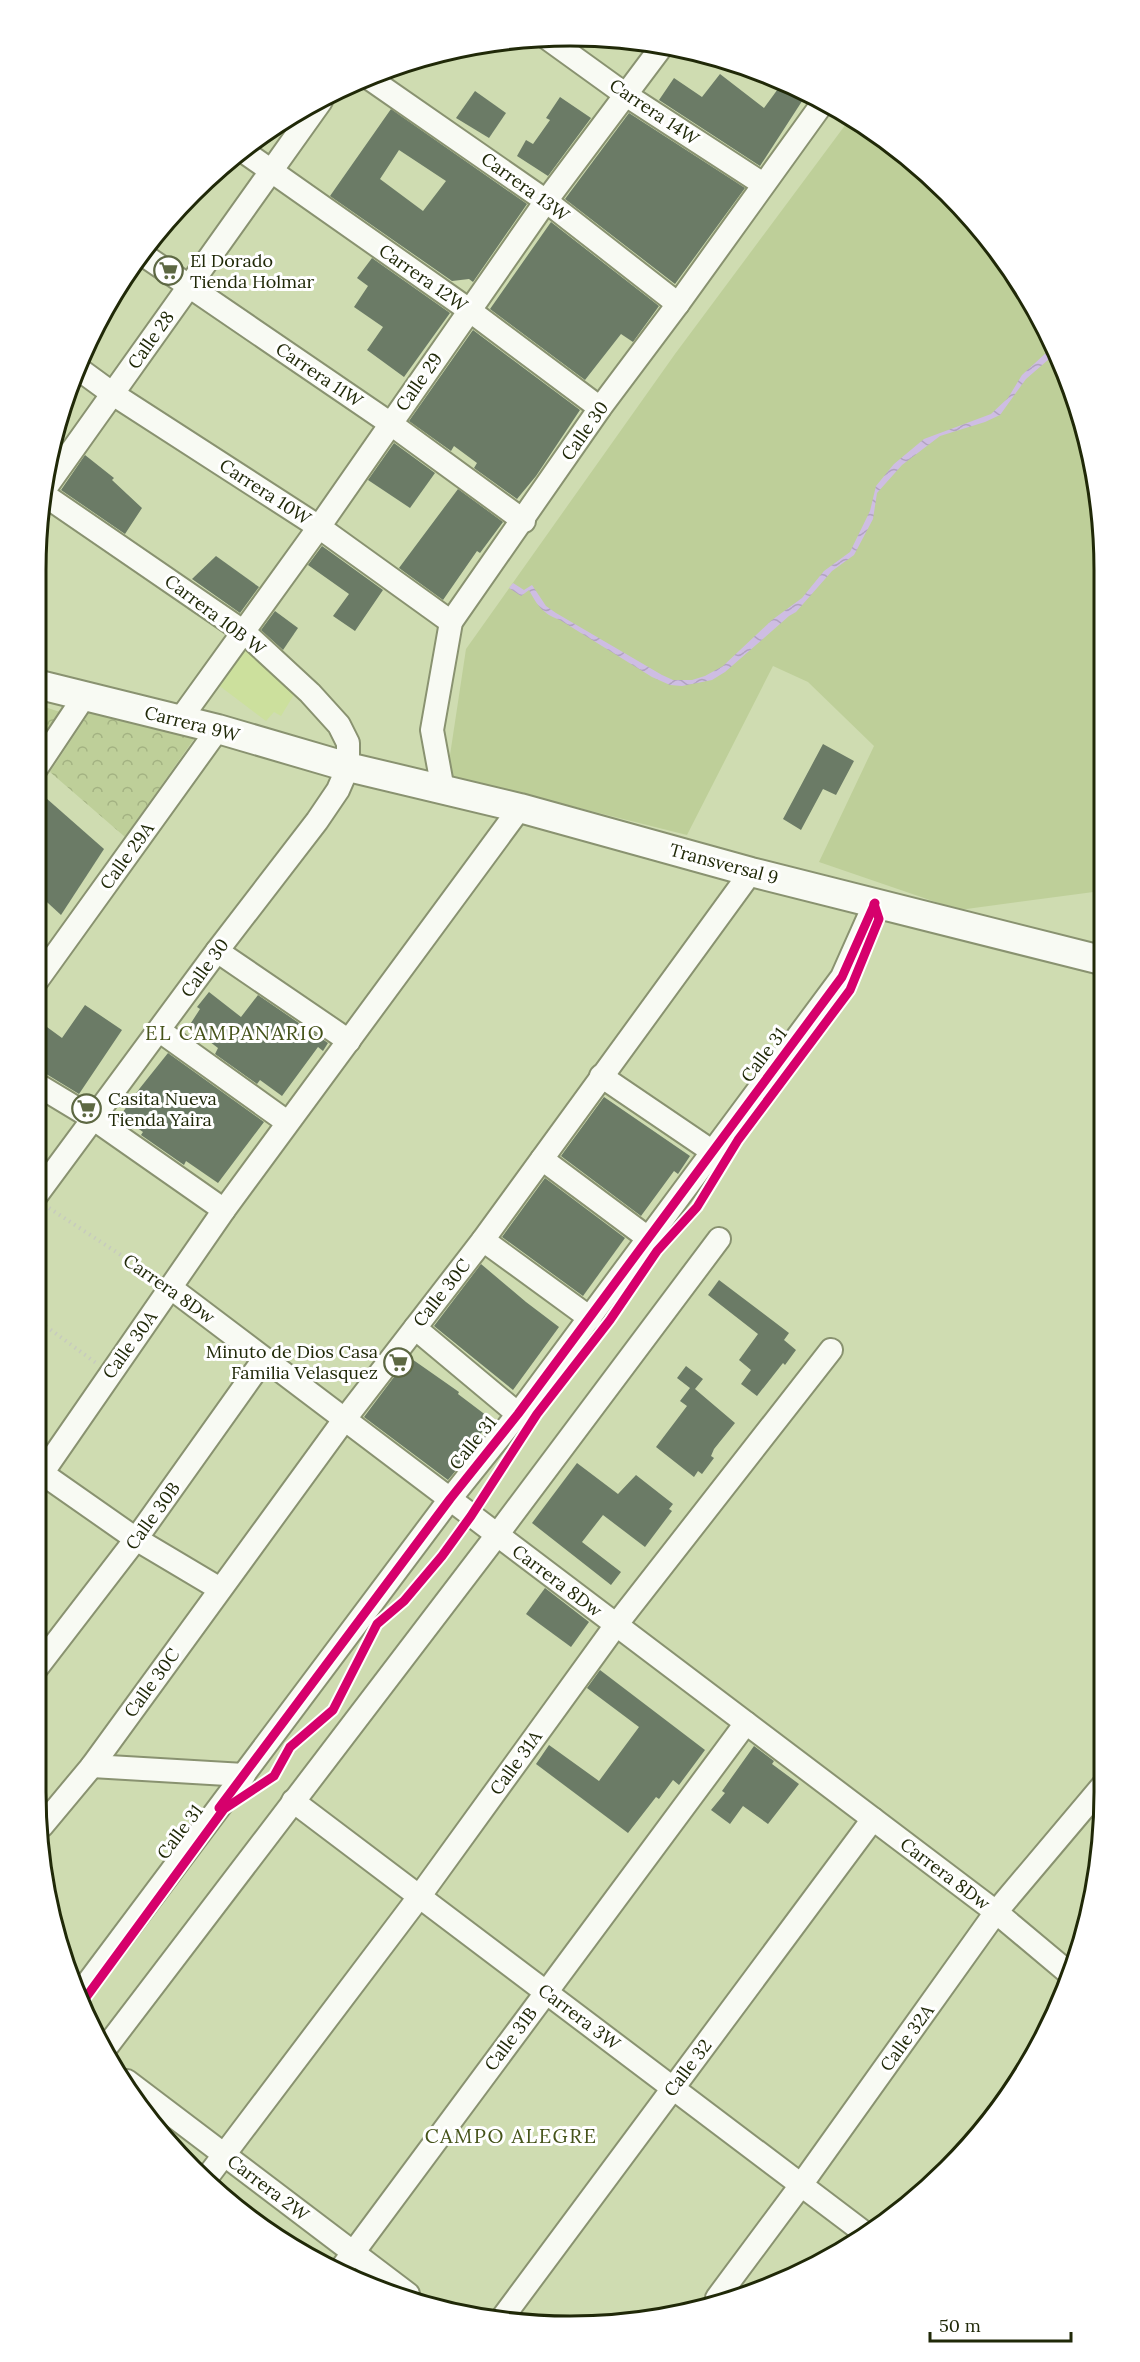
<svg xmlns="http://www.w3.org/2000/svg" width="1140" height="2362" font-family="Lora,serif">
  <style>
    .built { fill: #cce09d }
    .grass { fill: #becf99 }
    .forest { fill: url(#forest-crowns) }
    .water { fill: url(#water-waves) }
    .building { fill: #6b7b66; fill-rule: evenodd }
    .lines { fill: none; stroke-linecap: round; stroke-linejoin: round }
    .minor-casing { stroke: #899270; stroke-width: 26 }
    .major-casing { stroke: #899270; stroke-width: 32 }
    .path { stroke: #c7cbbe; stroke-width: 4; stroke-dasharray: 1.5 4.5; stroke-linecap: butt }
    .minor { stroke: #f8faf3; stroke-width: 22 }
    .major { stroke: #f8faf3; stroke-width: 28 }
    .cycleway-casing { stroke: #fff; stroke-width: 13 }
    .cycleway { stroke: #d6006c; stroke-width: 9 }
    .labels { text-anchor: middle; stroke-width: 6; stroke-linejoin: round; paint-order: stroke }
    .street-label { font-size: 18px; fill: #202908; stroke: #fff }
    .poi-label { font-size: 18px; fill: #202908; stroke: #fff; text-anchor: start }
    .neighbourhood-label { font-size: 20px; letter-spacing: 1.5px; fill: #455319; stroke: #fff }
    .rim { fill: none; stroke: #202908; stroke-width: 3 }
  </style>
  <defs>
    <pattern id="forest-crowns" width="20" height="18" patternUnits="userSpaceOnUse" patternTransform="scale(1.5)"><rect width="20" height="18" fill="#becf99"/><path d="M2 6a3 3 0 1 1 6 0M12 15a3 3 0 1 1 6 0" fill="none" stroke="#a3b282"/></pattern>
    <pattern id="water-waves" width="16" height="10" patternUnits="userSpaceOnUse" patternTransform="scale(1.5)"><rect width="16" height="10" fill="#cebde3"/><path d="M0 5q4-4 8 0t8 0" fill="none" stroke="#b1a2c1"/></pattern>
  </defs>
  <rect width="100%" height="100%" fill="#cfdcb1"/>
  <polygon class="built" points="245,647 298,688 281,716 274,712 266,721 217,684"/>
  <polygon class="grass" points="849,120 895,146 993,245 1063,365 1099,500 1101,891 959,910 819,862 874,746 808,682 773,666 687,835 447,775 466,649 675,354"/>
  <g class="forest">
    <polygon points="91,701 201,729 125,837 50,772 89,713"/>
    <polygon points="36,704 57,711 73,714 36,755"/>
  </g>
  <path class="water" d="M1054,349l2,4 -30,26 -26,36 -15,7 -45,14 -38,29 -25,28 -4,26 -19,36 -22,16 -36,41 -7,4 -64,56 -13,8 -30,6 -12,-1 -18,-8 -92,-57c-17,-6 -23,-15 -31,-30l-8,6 -12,-8 4,-5 11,7 8,-5 14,21 10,7 106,62 11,5h19l13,-4 18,-10 49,-46 30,-22 22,-27 26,-19 20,-41 6,-25 18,-22 30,-25 67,-25 17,-16 14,-23 25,-23z"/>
  <g class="building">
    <polygon points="720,74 764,108 783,82 806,95 760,166 659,100 674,78 702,97"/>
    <polygon points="475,91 506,113 489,138 456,118"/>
    <polygon points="560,97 591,118 548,176 517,156 526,140 533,144 550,120 546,118"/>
    <path d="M391,109l136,95 -54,78 -4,-3 -17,2 -122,-85zM399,150l47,31 -23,30 -43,-32z"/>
    <polygon points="629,113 745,188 675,284 565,199"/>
    <polygon points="551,222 659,306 633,342 621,334 585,380 490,309"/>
    <polygon points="372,258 450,313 404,377 367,350 383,327 354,307 368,286 357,278"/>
    <polygon points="473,330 580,410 536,476 517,499 474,468 477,463 454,446 451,451 409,421"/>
    <polygon points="394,443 435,473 410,508 368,480"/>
    <polygon points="85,455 114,478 112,480 142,508 125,534 61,490"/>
    <polygon points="458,489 503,522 480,553 477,551 443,600 399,568"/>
    <polygon points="322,546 383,590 355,631 333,616 349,594 308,565"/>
    <polygon points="216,556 259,587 240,613 192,579"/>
    <polygon points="275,611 298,628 283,650 261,630"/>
    <polygon points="823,744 854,761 836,795 823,789 801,830 783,819"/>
    <polygon points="46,798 104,849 61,915 36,892 36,811"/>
    <polygon points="209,992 241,1017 258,995 328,1043 323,1051 318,1047 282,1096 260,1080 257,1084 215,1054 218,1048 189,1026 200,1009 197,1007"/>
    <polygon points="85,1005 122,1030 79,1094 43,1072 36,1071 36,1019 62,1038"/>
    <polygon points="168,1053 264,1122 218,1183 186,1161 184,1165 141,1135 143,1132 120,1116 140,1088"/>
    <polygon points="604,1097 690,1156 678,1174 674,1171 641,1216 561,1156"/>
    <polygon points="545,1178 625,1238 583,1296 502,1237"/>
    <polygon points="481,1264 526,1302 559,1327 513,1390 434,1326"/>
    <polygon points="719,1280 789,1333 784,1340 796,1350 785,1365 783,1363 757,1396 741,1384 751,1370 739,1360 758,1334 708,1295"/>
    <polygon points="409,1357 459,1392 458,1394 491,1419 470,1449 472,1451 448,1480 364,1417"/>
    <polygon points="686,1366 703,1379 695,1389 735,1423 714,1449 711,1456 714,1458 702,1474 698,1471 694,1477 656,1447 687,1406 680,1401 690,1388 677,1378"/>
    <polygon points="577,1463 618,1494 636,1475 673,1504 669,1509 672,1511 645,1547 603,1515 582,1542 621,1572 611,1585 532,1523"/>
    <polygon points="545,1588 589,1622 571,1647 526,1614"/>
    <polygon points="600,1670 705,1750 679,1785 673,1780 659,1799 656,1797 628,1833 536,1764 549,1745 599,1781 639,1727 587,1688"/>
    <polygon points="754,1746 774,1761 772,1764 799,1784 768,1824 743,1806 730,1824 711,1810 725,1793 722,1791"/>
  </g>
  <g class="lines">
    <defs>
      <g id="minor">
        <polyline points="547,38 626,95 763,184"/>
        <polyline points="366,76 546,201 678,304"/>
        <polyline points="243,151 469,310 600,408"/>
        <polyline points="142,254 391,424 524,521"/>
        <polyline points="76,367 113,394 319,527 451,622"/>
        <polyline points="44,490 321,101"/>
        <polyline points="179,721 319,527 546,201 663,45"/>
        <polyline points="36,769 84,697"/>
        <polyline points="443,790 432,730 451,622 600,408 678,304 822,104"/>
        <polyline points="217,951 349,1041"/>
        <polyline points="36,982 218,729"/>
        <polyline points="160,1031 287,1122"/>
        <polyline points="601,1076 713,1152"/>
        <polyline points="36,1084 94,1119 224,1210"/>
        <polyline points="542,1159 648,1238"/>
        <polyline points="36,1196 217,951 317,821 338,790 348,767 348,743 339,725 310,693 244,632 43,494"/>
        <polyline points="483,1240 590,1318"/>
        <polyline points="171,1288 996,1912 1070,1974"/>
        <polyline points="415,1328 518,1414"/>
        <polyline points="36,1469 136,1539 220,1589"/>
        <polyline points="36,1482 224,1210 520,808"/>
        <polyline points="36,1669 136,1539 264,1359"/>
        <polyline points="92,1766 244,1775"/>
        <polyline points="293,1801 866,2234"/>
        <polyline points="42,1826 92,1766 344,1420 483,1240 751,872"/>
        <polyline points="80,1993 450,1499 518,1414 842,977 875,903"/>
        <polyline points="108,2045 497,1535 719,1239"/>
        <polyline points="127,2081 408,2294"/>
        <polyline points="205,2180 419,1897 616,1625 831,1350"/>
        <polyline points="341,2269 746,1723"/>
        <polyline points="717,2298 801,2185 996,1912 1104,1784"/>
        <polyline points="503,2317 873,1819"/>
      </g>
      <polyline id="major" points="36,684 218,729 348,767 520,808 751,872 1101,960"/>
    </defs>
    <use href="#minor" class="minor-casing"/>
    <use href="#major" class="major-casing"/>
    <g class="path">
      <polyline points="49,1208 156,1278"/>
      <polyline points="36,1319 96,1363"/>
    </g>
    <use href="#minor" class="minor"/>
    <use href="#major" class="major"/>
    <defs>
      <g id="cycleway">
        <polyline points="219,1808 450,1499 518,1414 842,977 875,903"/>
        <polyline points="84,2000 224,1809 274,1776 290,1747 333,1710 377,1624 404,1601 442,1556 471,1516 537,1414 610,1320 657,1251 697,1207 738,1140 850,990 879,919 874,904"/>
      </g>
    </defs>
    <use href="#cycleway" class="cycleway-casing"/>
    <use href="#cycleway" class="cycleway"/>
  </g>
  <defs>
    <symbol id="supermarket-ring" viewBox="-11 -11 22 22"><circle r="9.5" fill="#fff" stroke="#5d6843" stroke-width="1.5"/><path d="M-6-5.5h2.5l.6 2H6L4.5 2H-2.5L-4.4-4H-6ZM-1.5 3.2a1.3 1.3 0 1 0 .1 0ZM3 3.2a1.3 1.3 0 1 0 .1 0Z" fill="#5d6843"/></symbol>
  </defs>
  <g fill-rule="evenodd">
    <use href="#supermarket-ring" x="152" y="254" width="33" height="33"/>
    <use href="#supermarket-ring" x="70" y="1092" width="33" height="33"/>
    <use href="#supermarket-ring" x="382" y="1346" width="33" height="33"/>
  </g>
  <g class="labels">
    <g class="street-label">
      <text transform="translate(654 112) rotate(34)" y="6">Carrera 14W</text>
      <text transform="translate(525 187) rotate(36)" y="6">Carrera 13W</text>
      <text transform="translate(423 278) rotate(35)" y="6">Carrera 12W</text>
      <text transform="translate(151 340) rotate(-55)" y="6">Calle 28</text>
      <text transform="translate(319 375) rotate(34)" y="6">Carrera 11W</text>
      <text transform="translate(419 382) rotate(-55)" y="6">Calle 29</text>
      <text transform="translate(585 431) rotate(-55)" y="6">Calle 30</text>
      <text transform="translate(265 492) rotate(33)" y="6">Carrera 10W</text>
      <text transform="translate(215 615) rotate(37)" y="6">Carrera 10B W</text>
      <text transform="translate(192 724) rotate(14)" y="6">Carrera 9W</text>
      <text transform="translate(127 856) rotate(-54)" y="6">Calle 29A</text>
      <text transform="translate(724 864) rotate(15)" y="6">Transversal 9</text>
      <text transform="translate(205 968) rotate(-54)" y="6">Calle 30</text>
      <text transform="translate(764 1055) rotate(-53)" y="6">Calle 31</text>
      <text transform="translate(169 1289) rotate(35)" y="6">Carrera 8Dw</text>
      <text transform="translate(442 1293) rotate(-52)" y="6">Calle 30C</text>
      <text transform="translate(130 1345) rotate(-54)" y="6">Calle 30A</text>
      <text transform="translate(473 1443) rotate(-51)" y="6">Calle 31</text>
      <text transform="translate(153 1516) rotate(-54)" y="6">Calle 30B</text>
      <text transform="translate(557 1581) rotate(37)" y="6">Carrera 8Dw</text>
      <text transform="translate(152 1683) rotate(-54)" y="6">Calle 30C</text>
      <text transform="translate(516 1763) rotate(-54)" y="6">Calle 31A</text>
      <text transform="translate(180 1832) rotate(-53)" y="6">Calle 31</text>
      <text transform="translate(945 1874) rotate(37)" y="6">Carrera 8Dw</text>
      <text transform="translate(579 2017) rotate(37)" y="6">Carrera 3W</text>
      <text transform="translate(907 2038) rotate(-54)" y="6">Calle 32A</text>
      <text transform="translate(511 2039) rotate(-53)" y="6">Calle 31B</text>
      <text transform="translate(688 2068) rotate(-53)" y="6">Calle 32</text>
      <text transform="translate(268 2188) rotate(37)" y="6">Carrera 2W</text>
    </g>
    <g class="poi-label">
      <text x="190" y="267">El Dorado<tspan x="190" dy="21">Tienda Holmar</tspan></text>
      <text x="108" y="1105">Casita Nueva<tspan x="108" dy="21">Tienda Yaira</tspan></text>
      <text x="378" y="1358" text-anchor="end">Minuto de Dios Casa<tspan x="378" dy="21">Familia Velasquez</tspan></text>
    </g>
    <g class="neighbourhood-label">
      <text x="235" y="1040">EL CAMPANARIO</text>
      <text x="511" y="2143">CAMPO ALEGRE</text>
    </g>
  </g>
  <path d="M0 0H1140V2362H0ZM570 46H570A524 524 0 0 1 1094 570V1792A524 524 0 0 1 570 2316H570A524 524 0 0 1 46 1792V570A524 524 0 0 1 570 46Z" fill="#fff" fill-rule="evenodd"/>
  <path class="rim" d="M570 46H570A524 524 0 0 1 1094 570V1792A524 524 0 0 1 570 2316H570A524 524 0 0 1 46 1792V570A524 524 0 0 1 570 46Z"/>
  <path d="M930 2332v9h141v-9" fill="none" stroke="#202908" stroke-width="3"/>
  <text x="939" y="2332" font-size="18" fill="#202908" stroke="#ffffff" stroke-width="4.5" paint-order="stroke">50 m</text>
</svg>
